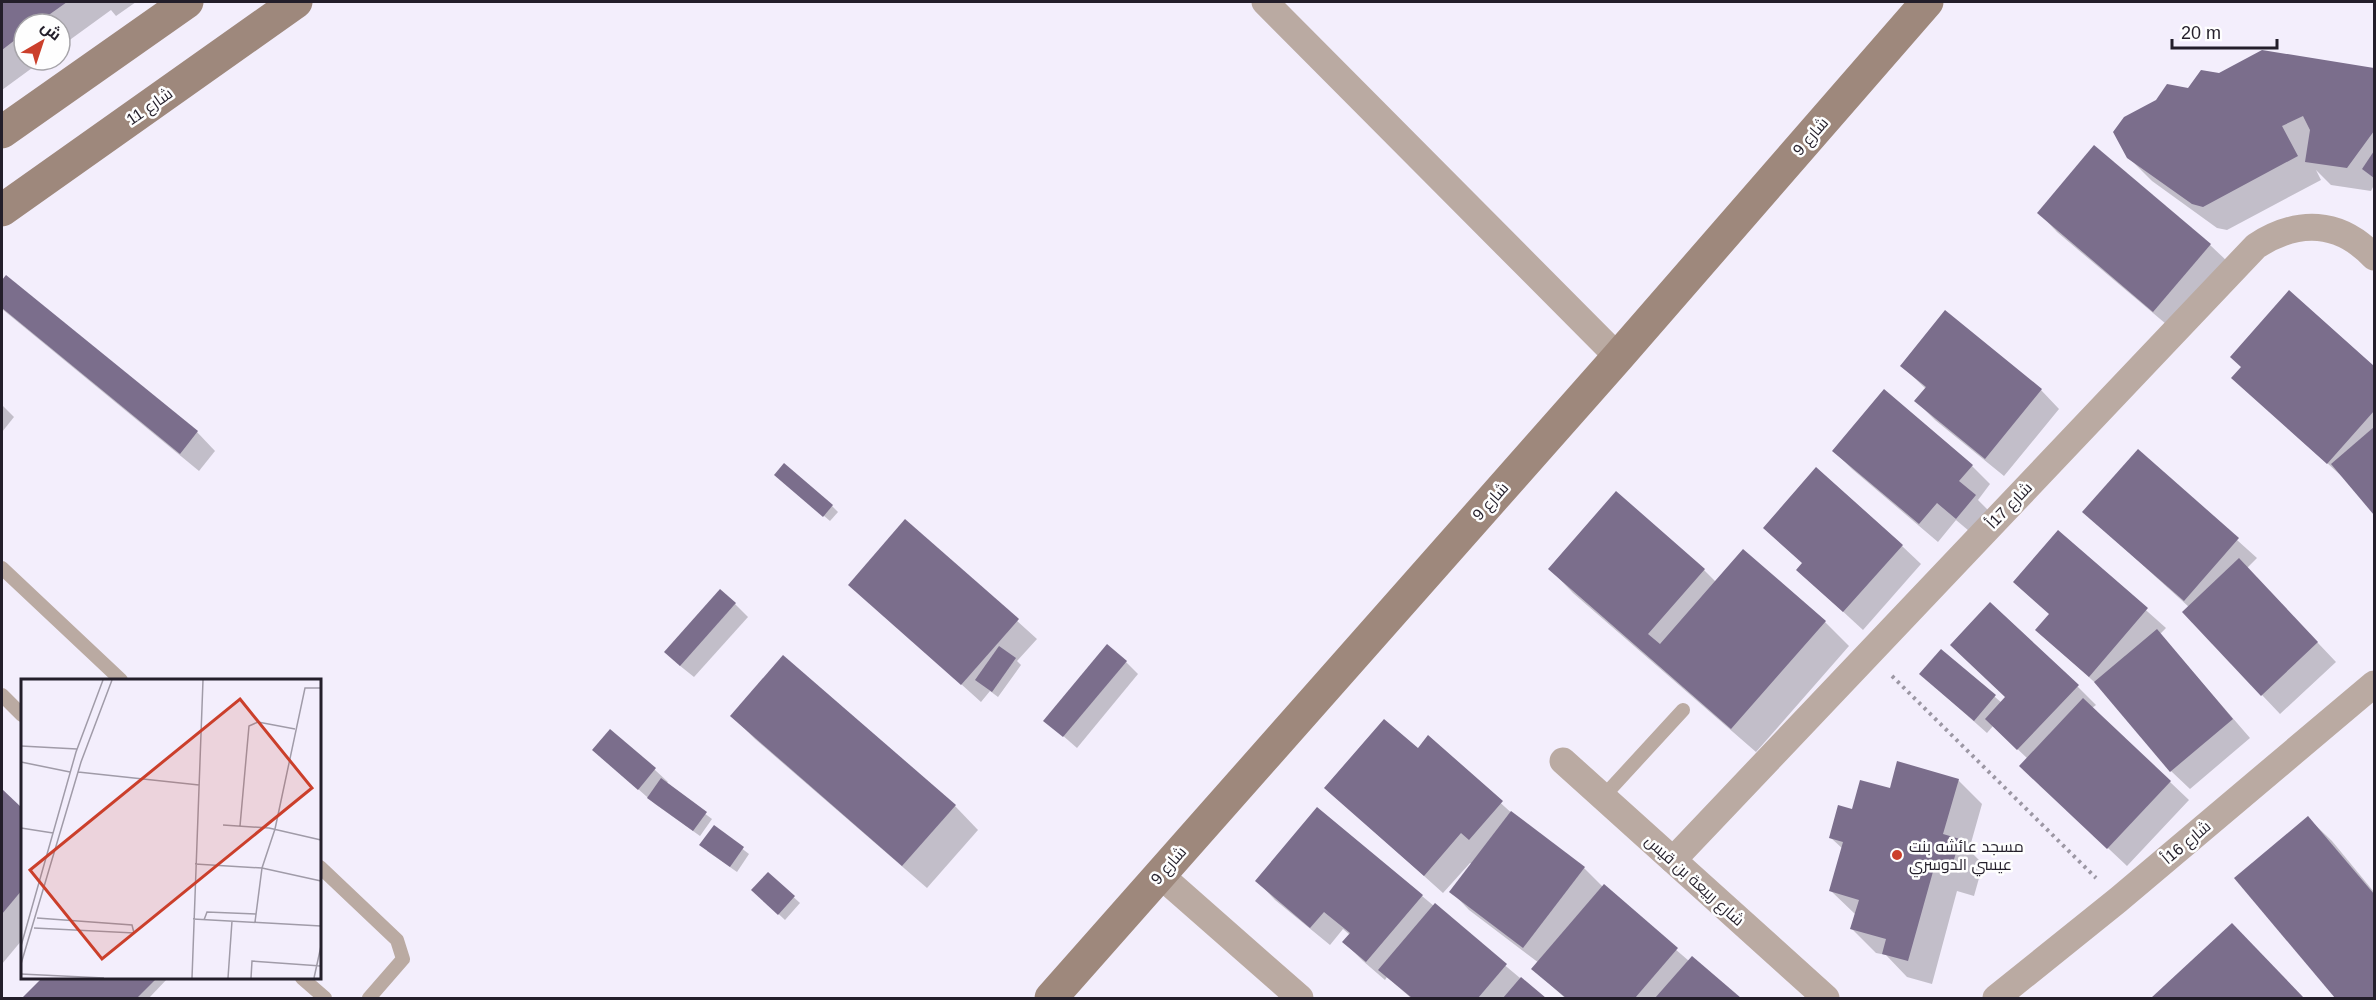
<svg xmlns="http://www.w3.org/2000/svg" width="2376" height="1000" font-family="Arial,Cairo,sans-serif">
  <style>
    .shadow { fill: #0003 }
    .building { fill: #7b6e8c }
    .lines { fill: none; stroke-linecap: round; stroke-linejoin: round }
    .path { stroke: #9c97a4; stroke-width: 4; stroke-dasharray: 3 4.5; stroke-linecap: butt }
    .lane { stroke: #baaaa2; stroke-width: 14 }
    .street { stroke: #baaaa2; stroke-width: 27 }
    .secondary { stroke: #9e887c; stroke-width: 33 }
    .poi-dot { fill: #cb3f2b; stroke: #fefefe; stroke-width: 2 }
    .labels { text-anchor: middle; stroke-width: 5; stroke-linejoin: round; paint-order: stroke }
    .street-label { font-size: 16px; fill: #231e2a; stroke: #fefefe }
    .poi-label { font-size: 16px; fill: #231e2a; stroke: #fefefe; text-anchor: start }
    .inset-road { fill: none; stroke: #a09ba8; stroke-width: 1.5 }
    .view { fill: #cb3f2b; fill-opacity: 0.15; stroke: #cb3f2b; stroke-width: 3 }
    .inset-edge { fill: none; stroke: #231e2a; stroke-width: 3 }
  </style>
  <rect width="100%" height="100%" fill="#f3eefc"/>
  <g class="shadow">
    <polygon points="2,2 136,2 116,16 111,10 60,47 60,24 24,24 24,60 43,60 2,90"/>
    <polygon points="2262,52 2374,69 2374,185 2371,191 2331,185 2316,170 2321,180 2227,230 2217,228 2152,181 2128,157 2189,89"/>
    <polygon points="2039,213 2210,245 2229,263 2172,329 2057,232"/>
    <polygon points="6,277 197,432 215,451 199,471 2,309 2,283"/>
    <polygon points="2290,292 2374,368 2374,512 2347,481 2233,378 2243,367"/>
    <polygon points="1945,312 2041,390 2059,409 2004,476 1935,420 1916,401 1926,389 1902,366"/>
    <polygon points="2,405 14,417 2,432"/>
    <polygon points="1834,451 1972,466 1990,484 1978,500 1993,515 1975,536 1956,520 1938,542 1852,469"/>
    <polygon points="2138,451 2257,558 2247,568 2336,662 2280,714 2262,695 2189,607 2084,512"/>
    <polygon points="782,480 832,506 838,512 830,521"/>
    <polygon points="906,521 1037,639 1017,661 1021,665 998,697 990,691 981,702 850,584"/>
    <polygon points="2058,532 2166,628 2160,634 2250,738 2190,789 2171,771 2102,689 2037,630 2050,615"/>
    <polygon points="1902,546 1921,564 1863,630 1798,570"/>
    <polygon points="1550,569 1704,570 1716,582 1825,622 1849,646 1756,752 1573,593"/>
    <polygon points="735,604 748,617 694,677 679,665"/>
    <polygon points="1941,651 2002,703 2077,686 2096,705 2092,708 2189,800 2127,866 2040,784 2028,759 1993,726 1987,733 1934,686"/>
    <polygon points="1126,662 1138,674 1077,748 1045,720"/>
    <polygon points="732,716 955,806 978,830 927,888 755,739"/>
    <polygon points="610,731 655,770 668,782 666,784 712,819 700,836 655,804 594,750"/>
    <polygon points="1428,737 1516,817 1584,868 1603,887 1689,961 1692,958 1739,998 1565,998 1533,969 1539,963 1469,910 1451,891 1472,864 1470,863 1443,893 1326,788 1418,750"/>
    <polygon points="1958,780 1982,804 1969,850 1983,864 1974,896 1957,891 1932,984 1907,977 1886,955 1876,953 1852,929 1855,914 1831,891 1843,849 1831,838 1853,811 1891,790"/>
    <polygon points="2,791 22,810 22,940 2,964"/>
    <polygon points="2308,818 2332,841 2374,892 2374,998 2337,998 2236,879"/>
    <polygon points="714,827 749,854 737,872 707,851"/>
    <polygon points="768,874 800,903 785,920 753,890"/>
    <polygon points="1257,881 1422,896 1544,998 1411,998 1387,977 1385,980 1363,961 1344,942 1350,935 1343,929 1330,945 1275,900"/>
    <polygon points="2232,925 2303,998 2154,998"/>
    <polygon points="44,978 168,978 149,998 24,998"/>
  </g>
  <g class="building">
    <polygon points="2,2 67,2 36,24 24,24 24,33 2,50"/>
    <polygon points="2262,50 2374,68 2374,131 2347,168 2305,162 2310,130 2303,116 2282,126 2298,156 2203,207 2192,204 2127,158 2113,132 2124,117 2156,100 2167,84 2188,88 2201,70 2219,73"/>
    <polygon points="2094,145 2211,244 2153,312 2037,213"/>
    <polygon points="2374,151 2374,178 2362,169"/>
    <polygon points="6,275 198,431 180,454 2,308 2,280"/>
    <polygon points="2289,290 2374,366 2374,411 2327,464 2231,378 2241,367 2230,357"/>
    <polygon points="1945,310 2042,389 1985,459 1914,401 1926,387 1900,366"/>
    <polygon points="1884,389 1973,465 1959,481 1976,495 1956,519 1937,503 1919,524 1832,451"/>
    <polygon points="2374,427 2374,515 2331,464"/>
    <polygon points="2138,449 2239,538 2184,601 2082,512"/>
    <polygon points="784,463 833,505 823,517 774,475"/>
    <polygon points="1816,467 1903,545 1843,612 1796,570 1802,563 1763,528"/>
    <polygon points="1616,491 1705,569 1648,634 1660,644 1743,549 1826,621 1731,729 1548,569"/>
    <polygon points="905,519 1019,619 961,685 848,585"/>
    <polygon points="2058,530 2148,608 2089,677 2035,630 2049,614 2013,582"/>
    <polygon points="2239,558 2318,642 2261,696 2182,612"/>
    <polygon points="720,589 736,603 680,666 664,652"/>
    <polygon points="1990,602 2079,685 2017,750 1985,719 2005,697 1950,645"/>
    <polygon points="2157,629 2233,719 2170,772 2094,682"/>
    <polygon points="1107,644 1127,661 1063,737 1043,721"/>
    <polygon points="999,646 1016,658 992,692 975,680"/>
    <polygon points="1941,649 1996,695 1974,721 1919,674"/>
    <polygon points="783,655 956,805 902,866 730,716"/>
    <polygon points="2083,698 2171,781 2107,849 2019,766"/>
    <polygon points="1384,719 1418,748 1428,735 1503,801 1469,840 1461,833 1424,876 1324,788"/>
    <polygon points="610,729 656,768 638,790 592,750"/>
    <polygon points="1897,761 1959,779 1943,834 1960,839 1950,873 1934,868 1908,961 1882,954 1886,939 1850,929 1859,900 1829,891 1843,842 1829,838 1838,805 1852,809 1860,780 1890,788"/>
    <polygon points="661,778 707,812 693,831 647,798"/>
    <polygon points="2,789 22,808 22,890 2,914"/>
    <polygon points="1317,807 1423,895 1366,962 1342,942 1350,933 1324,912 1310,928 1255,881"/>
    <polygon points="1511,811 1585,867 1523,948 1449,892"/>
    <polygon points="2308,816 2374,894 2374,998 2335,998 2234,878"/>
    <polygon points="714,825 744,847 730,867 699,845"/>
    <polygon points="768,872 795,896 778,915 751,890"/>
    <polygon points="1604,884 1678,948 1635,998 1566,998 1531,969"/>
    <polygon points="1435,903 1507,964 1478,998 1412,998 1378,970"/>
    <polygon points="2232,923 2304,998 2151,998"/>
    <polygon points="1692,956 1741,998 1655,998"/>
    <polygon points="1521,977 1546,998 1503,998"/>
    <polygon points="42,978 157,978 137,998 22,998"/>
  </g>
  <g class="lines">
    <polyline class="path" points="1892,676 2096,878"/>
    <g class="lane">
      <polyline points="2,568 121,680"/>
      <polyline points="2,695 22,715"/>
      <polyline points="1603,797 1683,710"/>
      <polyline points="320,867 397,940 403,959 369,998"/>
      <polyline points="302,978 325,998"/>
    </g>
    <g class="street">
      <polyline points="1265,2 1618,357"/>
      <polyline points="1563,761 1826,998"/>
      <path d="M1673,860l583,-614c42,-27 83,-26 118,11"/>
      <polyline points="1159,874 1300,998"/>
      <polyline points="1996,998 2118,900 2374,684"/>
    </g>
    <g class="secondary">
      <polyline points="2,132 187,2"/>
      <polyline points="2,210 296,2"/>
      <polyline points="1051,998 1618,357 1927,2"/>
    </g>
  </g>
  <circle class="poi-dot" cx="1897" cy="855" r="6"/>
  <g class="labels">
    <g class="street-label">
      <text transform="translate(149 106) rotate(-35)" y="6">شارع 11</text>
      <text transform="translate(1810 136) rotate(-49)" y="6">شارع 9</text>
      <text transform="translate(1490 501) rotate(-48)" y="6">شارع 9</text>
      <text transform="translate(2009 505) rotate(-46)" y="6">شارع 17أ</text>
      <text transform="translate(2186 842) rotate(-40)" y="6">شارع 16أ</text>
      <text transform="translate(1168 865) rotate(-49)" y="6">شارع 9</text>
      <text transform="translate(1695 880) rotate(42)" y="6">شارع ربيعة بن قيس</text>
    </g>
    <g class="poi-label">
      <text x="1909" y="852">مسجد عائشه بنت<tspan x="1909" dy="18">عيسي الدوسري</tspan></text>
    </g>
  </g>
  <g transform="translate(21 679)">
    <rect width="300" height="300" fill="#f3eefc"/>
    <path class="inset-road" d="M0,67l56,3M0,83l49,10M57,93l121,13M202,146l46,3 52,12M219,147l9,-100 9,-4 37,7M0,149l32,5M174,185l67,4 59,13M172,240l128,7M183,241l3,-8 49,2M234,243l7,-54 13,-39 30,-141h16M13,249l100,5 -2,-8 -95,-7M0,267l55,-194 27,-72M0,285l60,-202 31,-82M0,295l83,4M171,299l11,-298M207,299l4,-57M230,299l1,-17 69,5M293,299l7,-32"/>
    <path class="view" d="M219,20l72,89 -210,171 -72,-89z"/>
    <rect width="300" height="300" class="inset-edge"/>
  </g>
  <rect width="2376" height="1000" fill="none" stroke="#231e2a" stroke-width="6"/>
  <g transform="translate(42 42) rotate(39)"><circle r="28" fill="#fefefe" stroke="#a6a4a9" stroke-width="1.5"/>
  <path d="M0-4.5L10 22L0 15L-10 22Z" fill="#cb3f2b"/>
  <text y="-9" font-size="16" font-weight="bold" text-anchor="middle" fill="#231e2a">ش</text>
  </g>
  <path d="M2172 39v9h105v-9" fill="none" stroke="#231e2a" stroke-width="3"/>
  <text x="2181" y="39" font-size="18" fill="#231e2a" stroke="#fefefe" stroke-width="4.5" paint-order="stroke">20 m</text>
</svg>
